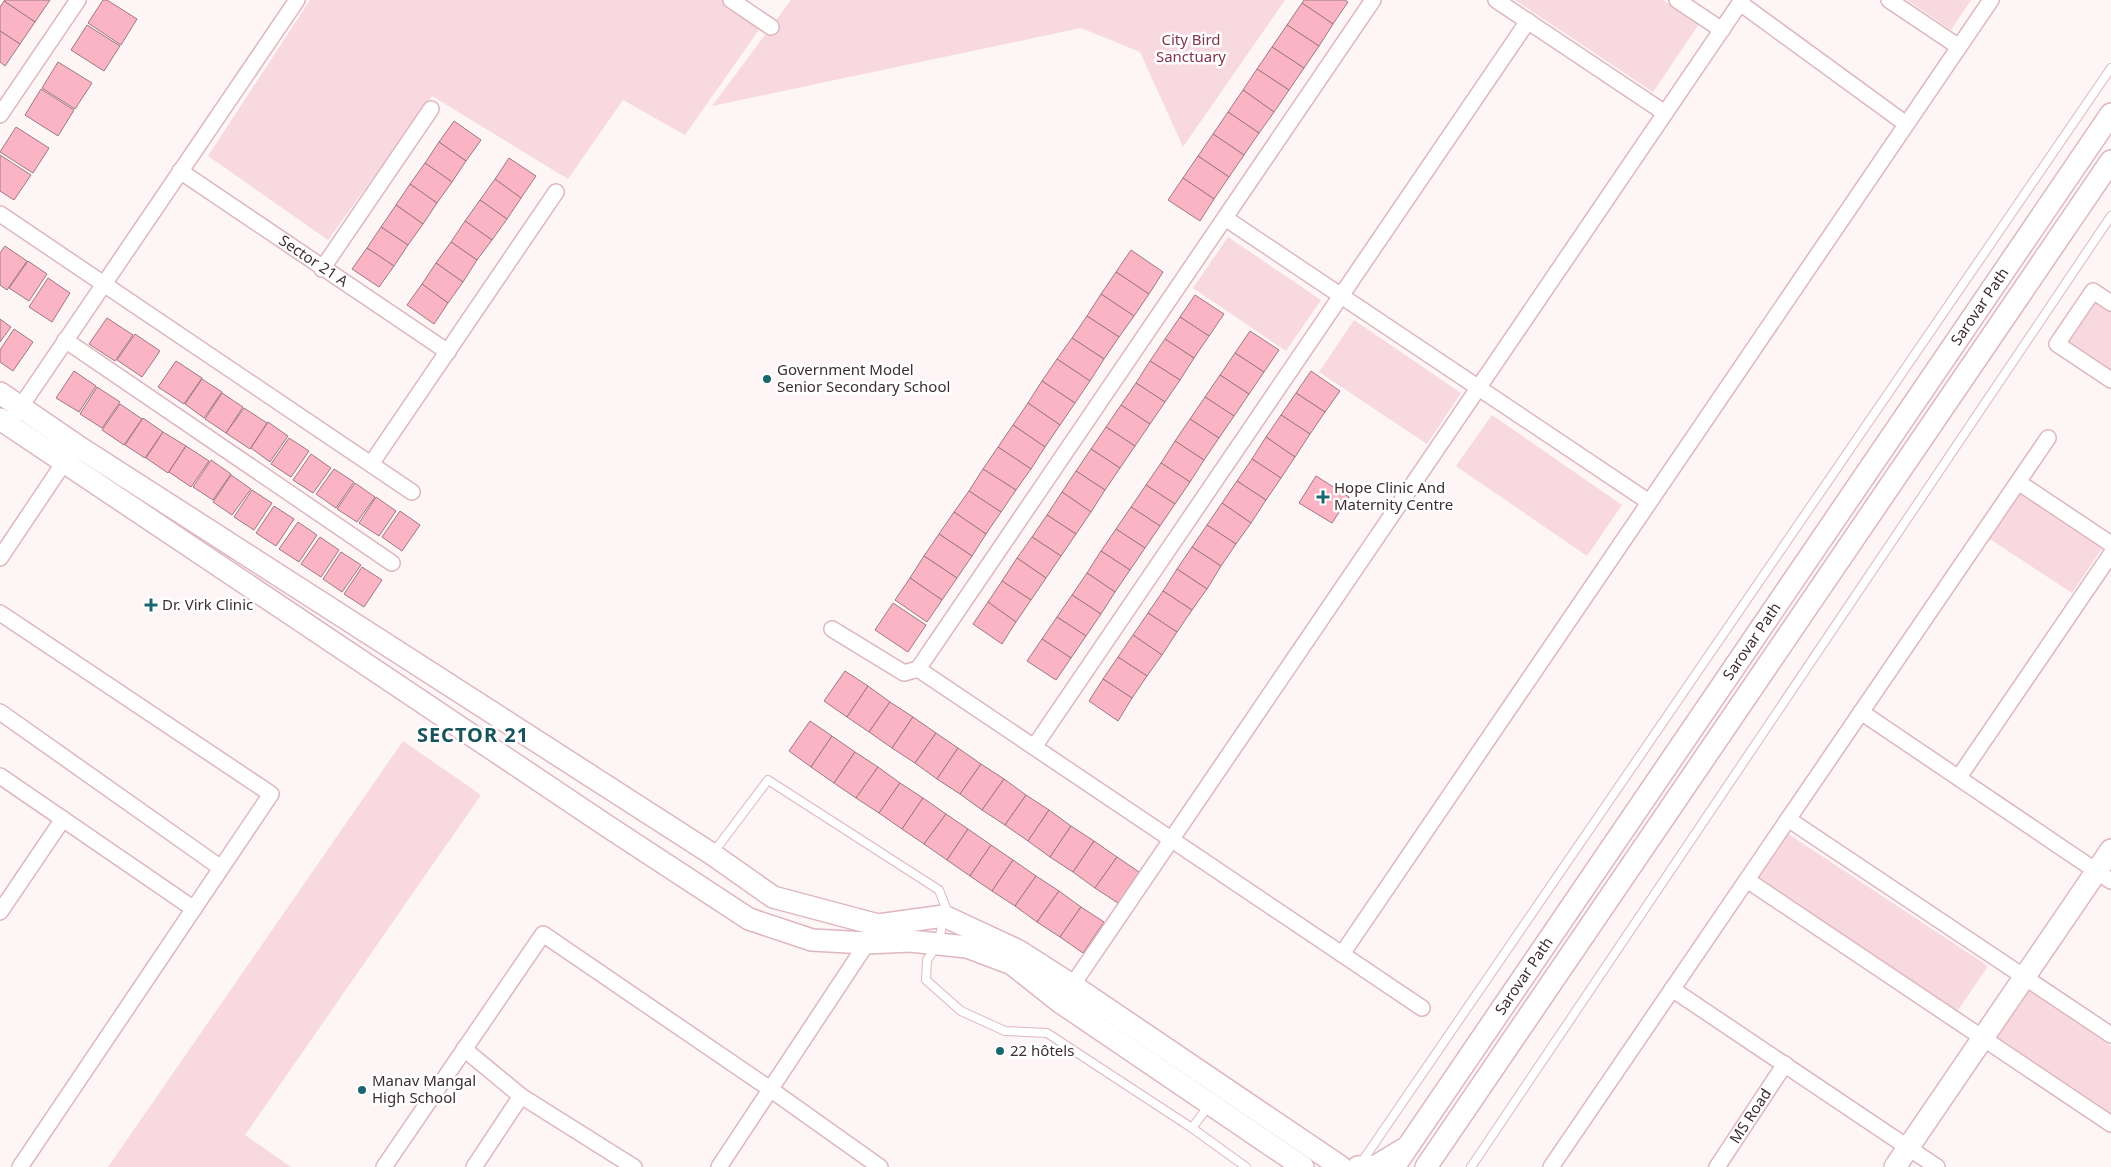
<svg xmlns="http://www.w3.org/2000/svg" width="2111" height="1167" font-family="'Noto Sans',sans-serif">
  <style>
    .green { fill: #f9d9e0 }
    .building { fill: #fab4c4; stroke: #9e7881 }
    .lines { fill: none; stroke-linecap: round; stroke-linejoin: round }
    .lane-casing { stroke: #deb6bf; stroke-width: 10 }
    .street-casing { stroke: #deb6bf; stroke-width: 18 }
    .secondary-casing { stroke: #deb6bf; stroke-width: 24 }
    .lane { stroke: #fff; stroke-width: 8 }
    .street { stroke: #fff; stroke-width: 15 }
    .secondary { stroke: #fff; stroke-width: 21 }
    .poi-dot { fill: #1b6770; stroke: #fff; stroke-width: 2 }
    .labels { text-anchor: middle; stroke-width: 5; stroke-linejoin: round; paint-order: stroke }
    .park-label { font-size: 15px; fill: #84344d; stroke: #fff }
    .street-label { font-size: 15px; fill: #3e2e32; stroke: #fff }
    .poi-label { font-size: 15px; fill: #3e2e32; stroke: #fff; text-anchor: start }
    .district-label { font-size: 20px; font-weight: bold; letter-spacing: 1px; fill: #17535a; stroke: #fff }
  </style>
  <rect width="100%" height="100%" fill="#fdf5f6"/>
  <g class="green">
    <polygon points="310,0 726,0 763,24 685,135 623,100 568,179 432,96 328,240 208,156"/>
    <polygon points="791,0 1285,0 1183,147 1140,52 1081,28 712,106"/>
    <polygon points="1515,0 1663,0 1699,24 1653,92"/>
    <polygon points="1907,0 1971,0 1951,30"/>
    <polygon points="1228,237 1321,300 1286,351 1193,288"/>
    <polygon points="2098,298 2111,307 2111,375 2066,344"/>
    <polygon points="1354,320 1461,393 1427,444 1319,372"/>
    <polygon points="1492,415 1622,505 1587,556 1456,466"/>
    <polygon points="2010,485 2103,547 2072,593 1979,532"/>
    <polygon points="403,741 481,795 245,1135 291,1167 108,1167"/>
    <polygon points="1787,833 1988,966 1956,1013 1755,880"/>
    <polygon points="2021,985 2111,1046 2111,1114 1990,1032"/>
  </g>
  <g class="building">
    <polygon points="5,0 50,0 35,22 4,1"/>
    <polygon points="103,0 107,0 137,19 121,45 88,23"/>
    <polygon points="1304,0 1345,0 1348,2 1333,24 1302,3"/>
    <polygon points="4,1 35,22 20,44 0,31 0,7"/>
    <polygon points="1302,3 1333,24 1319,46 1287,25"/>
    <polygon points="87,25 120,46 104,71 71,50"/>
    <polygon points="1287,25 1319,46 1304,68 1272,47"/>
    <polygon points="0,31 20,44 5,66 0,62"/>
    <polygon points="1272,47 1304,68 1289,90 1257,69"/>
    <polygon points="58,62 92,83 75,109 42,88"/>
    <polygon points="1257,69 1289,90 1274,112 1243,90"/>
    <polygon points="41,89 74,110 58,136 25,115"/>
    <polygon points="1243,90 1274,112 1259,133 1228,112"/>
    <polygon points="1228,112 1259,133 1244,155 1213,134"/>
    <polygon points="454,121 481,140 466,161 439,142"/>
    <polygon points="16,127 49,148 33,173 0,152"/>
    <polygon points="1213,134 1244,155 1229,177 1198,156"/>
    <polygon points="439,142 466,161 452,182 425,163"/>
    <polygon points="0,155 31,175 14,200 0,191"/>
    <polygon points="1198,156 1229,177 1214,199 1183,178"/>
    <polygon points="509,158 536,176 521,198 495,179"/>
    <polygon points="425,163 452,182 437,203 410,184"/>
    <polygon points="1183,178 1214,199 1200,221 1168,200"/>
    <polygon points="495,179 521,198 507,219 480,200"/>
    <polygon points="410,184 437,203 423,224 396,205"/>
    <polygon points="480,200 507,219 492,240 465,221"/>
    <polygon points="396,205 423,224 408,245 381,227"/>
    <polygon points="465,221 492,240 477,260 451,242"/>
    <polygon points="381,227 408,245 394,266 367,248"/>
    <polygon points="451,242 477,260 463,282 436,263"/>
    <polygon points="5,246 27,261 7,290 0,285 0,253"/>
    <polygon points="367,248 394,266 379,287 352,269"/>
    <polygon points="1131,250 1163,272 1149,294 1116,272"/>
    <polygon points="28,261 47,274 29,301 9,288"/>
    <polygon points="436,263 463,282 448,303 422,284"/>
    <polygon points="1116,272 1149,294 1134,316 1101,294"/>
    <polygon points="48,278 70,293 52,322 29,307"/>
    <polygon points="422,284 448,303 434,324 407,305"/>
    <polygon points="1101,294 1134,316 1119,337 1087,316"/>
    <polygon points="1195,295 1224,314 1209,336 1180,317"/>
    <polygon points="1087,316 1119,337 1104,359 1072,338"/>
    <polygon points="1180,317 1209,336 1194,358 1165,339"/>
    <polygon points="107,318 133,335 115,361 89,344"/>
    <polygon points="0,319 11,327 0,342"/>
    <polygon points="14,329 33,342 13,371 0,362 0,350"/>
    <polygon points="1250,331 1279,350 1264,372 1235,353"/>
    <polygon points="135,334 160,351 142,377 117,360"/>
    <polygon points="1072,338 1104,359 1090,381 1057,359"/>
    <polygon points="1165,339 1194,358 1180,380 1150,361"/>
    <polygon points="1235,353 1264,372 1249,394 1220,375"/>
    <polygon points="1057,359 1090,381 1075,403 1042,381"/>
    <polygon points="176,361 202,378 184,404 158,387"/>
    <polygon points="1150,361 1180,380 1165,402 1136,383"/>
    <polygon points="74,371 96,386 79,412 56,398"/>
    <polygon points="1311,371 1340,391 1325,412 1296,393"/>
    <polygon points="1220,375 1249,394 1234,416 1205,397"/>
    <polygon points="202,379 222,392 204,418 185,404"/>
    <polygon points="1042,381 1075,403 1060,425 1028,403"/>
    <polygon points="1136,383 1165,402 1150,424 1121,405"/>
    <polygon points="97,387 120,402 102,428 80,414"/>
    <polygon points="222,393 243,407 226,433 205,419"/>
    <polygon points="1296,393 1325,412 1310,434 1281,415"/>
    <polygon points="1205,397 1234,416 1219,438 1190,419"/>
    <polygon points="1028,403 1060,425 1045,447 1013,425"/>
    <polygon points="120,404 142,419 124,445 102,430"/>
    <polygon points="1121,405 1150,424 1135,446 1106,427"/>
    <polygon points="244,408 267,423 250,449 226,433"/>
    <polygon points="1281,415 1310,434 1295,457 1266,437"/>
    <polygon points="143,418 163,432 145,458 125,445"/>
    <polygon points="1190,419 1219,438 1204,460 1175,441"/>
    <polygon points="268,422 288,436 270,462 251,448"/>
    <polygon points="1013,425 1045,447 1031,469 998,447"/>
    <polygon points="1106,427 1135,446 1120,468 1091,449"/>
    <polygon points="163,432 186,446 168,473 146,458"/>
    <polygon points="1266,437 1295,457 1281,478 1252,459"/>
    <polygon points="289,438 309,451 291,477 271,464"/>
    <polygon points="1175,441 1204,460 1190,482 1161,463"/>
    <polygon points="186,446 209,461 191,487 169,472"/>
    <polygon points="998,447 1031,469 1016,490 983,469"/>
    <polygon points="1091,449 1120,468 1105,490 1076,471"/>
    <polygon points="311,454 331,468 313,493 293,480"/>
    <polygon points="1252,459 1281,478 1266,500 1237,481"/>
    <polygon points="211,460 231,474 213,500 193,487"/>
    <polygon points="1161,463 1190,482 1175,504 1146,485"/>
    <polygon points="334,469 354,482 336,508 316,494"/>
    <polygon points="983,469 1016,490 1001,512 969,491"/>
    <polygon points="1076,471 1105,490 1091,512 1062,492"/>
    <polygon points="231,475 251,489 232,515 213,502"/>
    <polygon points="1316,476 1349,497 1332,523 1299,503"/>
    <polygon points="1237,481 1266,500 1251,523 1222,503"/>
    <polygon points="355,483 375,497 357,522 337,509"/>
    <polygon points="1146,485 1175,504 1160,526 1131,507"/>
    <polygon points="252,490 272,503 254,530 234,517"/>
    <polygon points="969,491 1001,512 986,534 954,512"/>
    <polygon points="1062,492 1091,512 1076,534 1047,515"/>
    <polygon points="376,497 396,511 379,536 359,523"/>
    <polygon points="1222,503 1251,523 1236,544 1207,525"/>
    <polygon points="274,506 294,519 276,546 256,533"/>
    <polygon points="1131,507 1160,526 1145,548 1116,529"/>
    <polygon points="400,511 420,525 402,551 382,537"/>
    <polygon points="954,512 986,534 972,556 939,534"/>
    <polygon points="1047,515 1076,534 1061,556 1032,537"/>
    <polygon points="298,522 317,535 299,562 279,549"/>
    <polygon points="1207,525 1236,544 1221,566 1192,547"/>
    <polygon points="1116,529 1145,548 1130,570 1101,551"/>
    <polygon points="939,534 972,556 957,578 924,556"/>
    <polygon points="320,537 339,550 321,577 301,564"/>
    <polygon points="1032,537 1061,556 1046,578 1017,558"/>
    <polygon points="1192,547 1221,566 1207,589 1177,569"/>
    <polygon points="1101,551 1130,570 1115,592 1087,573"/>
    <polygon points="341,552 361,565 342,592 323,579"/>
    <polygon points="924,556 957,578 942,600 910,578"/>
    <polygon points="1017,558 1046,578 1031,600 1002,581"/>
    <polygon points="362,567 382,580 364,607 344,594"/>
    <polygon points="1177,569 1207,589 1192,610 1163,591"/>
    <polygon points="1087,573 1115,592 1101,614 1072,595"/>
    <polygon points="910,578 942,600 927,622 895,600"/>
    <polygon points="1002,581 1031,600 1016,622 988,602"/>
    <polygon points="1163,591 1192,610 1177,632 1148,613"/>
    <polygon points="1072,595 1101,614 1086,636 1057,617"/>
    <polygon points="988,602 1016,622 1002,644 973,624"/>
    <polygon points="893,603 926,625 908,652 875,630"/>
    <polygon points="1148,613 1177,632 1162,655 1133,635"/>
    <polygon points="1057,617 1086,636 1071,658 1042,639"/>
    <polygon points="1133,635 1162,655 1147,676 1118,657"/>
    <polygon points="1042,639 1071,658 1056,680 1027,661"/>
    <polygon points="1118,657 1147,676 1132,698 1103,679"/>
    <polygon points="845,671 868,686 847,717 824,701"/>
    <polygon points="1103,679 1132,698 1118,721 1089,701"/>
    <polygon points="868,686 890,702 869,732 847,717"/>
    <polygon points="890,702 913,717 892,748 869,732"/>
    <polygon points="913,717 936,733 915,763 892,748"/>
    <polygon points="810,721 832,736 811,767 789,751"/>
    <polygon points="936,733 958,748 937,779 915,763"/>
    <polygon points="832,736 855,752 834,783 811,767"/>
    <polygon points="958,748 981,764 960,794 937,779"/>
    <polygon points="855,752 878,767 856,798 834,783"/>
    <polygon points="981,764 1004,779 982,810 960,794"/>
    <polygon points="878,767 900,783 879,813 856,798"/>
    <polygon points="1004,779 1026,795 1005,825 982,810"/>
    <polygon points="900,783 923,798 902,829 879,813"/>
    <polygon points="1026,795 1049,810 1028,841 1005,825"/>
    <polygon points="923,798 946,814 924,844 902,829"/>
    <polygon points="1049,810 1071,826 1050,857 1028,841"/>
    <polygon points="946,814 968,829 947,860 924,844"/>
    <polygon points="1071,826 1094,841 1073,872 1050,857"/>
    <polygon points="968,829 991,845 970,876 947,860"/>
    <polygon points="1094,841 1117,857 1095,888 1073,872"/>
    <polygon points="991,845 1013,860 992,891 970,876"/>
    <polygon points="1117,857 1139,872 1118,903 1095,888"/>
    <polygon points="1013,860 1036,876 1015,906 992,891"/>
    <polygon points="1036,876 1059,891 1037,922 1015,906"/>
    <polygon points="1059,891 1081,907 1060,937 1037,922"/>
    <polygon points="1081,907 1104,922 1083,953 1060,937"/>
  </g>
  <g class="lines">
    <defs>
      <g id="lane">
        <polyline points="713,853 768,780 939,890 946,908 938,944 927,960 926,980 961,1011 1005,1031 1047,1033 1192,1128"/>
        <polyline points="1210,1104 1192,1128 1246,1167"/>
        <polyline points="1361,1163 2111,68"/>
        <polyline points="1471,1167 2111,216"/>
      </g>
      <g id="street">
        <polyline points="731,0 771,27"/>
        <polyline points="1496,0 1665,113"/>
        <polyline points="1677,0 1722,30"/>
        <polyline points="1889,0 1959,47"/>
        <polyline points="1740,3 1906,124"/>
        <polyline points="0,115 78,0"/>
        <path id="s1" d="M180,171l268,181"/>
        <polyline points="0,214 412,492"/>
        <polyline points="1225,218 1649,502"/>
        <polyline points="322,269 431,109"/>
        <polyline points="2111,303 2093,291 2057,344 2111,380"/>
        <polyline points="65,340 392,563"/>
        <polyline points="15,415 297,0"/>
        <polyline points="371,464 556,192"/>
        <polyline points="2018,482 2111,544"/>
        <polyline points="0,558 69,455"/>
        <polyline points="0,613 271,794 20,1167"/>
        <polyline points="832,629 904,673 918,669 1373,0"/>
        <polyline points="918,669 1422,1008"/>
        <polyline points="0,712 221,868"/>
        <polyline points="1861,712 2111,881"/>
        <polyline points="1034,747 1528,21"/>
        <polyline points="0,776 194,909"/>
        <polyline points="1959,777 2111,554"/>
        <polyline points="1788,819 2111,1035"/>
        <polyline points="1747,880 2111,1124"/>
        <polyline points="0,912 63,819"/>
        <polyline points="1342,954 1991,0"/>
        <polyline points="1672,989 1937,1167"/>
        <polyline points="1067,993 1742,0"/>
        <polyline points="464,1049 521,1096 634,1167"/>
        <polyline points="384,1167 543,934 770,1089 880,1167"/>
        <polyline points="474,1167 521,1096"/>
        <polyline points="719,1167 871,937"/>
        <polyline points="1551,1167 2048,438"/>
        <path id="s2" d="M1717,1167l68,-103"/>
      </g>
      <g id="secondary">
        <polyline points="0,393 76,445 712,854 773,897 878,925 944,916 1019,951 1072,985 1341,1167"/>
        <polyline points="0,419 607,826 749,919 812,940 866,943 910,941 967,947 1012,964 1060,1002 1303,1167"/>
        <polyline points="1358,1167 1376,1166 1404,1149"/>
        <path id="s3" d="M1394,1167l717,-1053"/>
        <polyline points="1426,1167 2111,161"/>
        <polyline points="1895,1167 2111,850"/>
      </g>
    </defs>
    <use href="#lane" class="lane-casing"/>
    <use href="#street" class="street-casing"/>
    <use href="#secondary" class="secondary-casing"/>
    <use href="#lane" class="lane"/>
    <use href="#street" class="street"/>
    <use href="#secondary" class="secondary"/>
  </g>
  <g class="poi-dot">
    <circle cx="767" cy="379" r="5"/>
    <path d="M1320.5 489.5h5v5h5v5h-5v5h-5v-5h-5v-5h5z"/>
    <path d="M148.5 597.5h5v5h5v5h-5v5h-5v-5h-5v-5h5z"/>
    <circle cx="1000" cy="1051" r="5"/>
    <circle cx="362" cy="1090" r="5"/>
  </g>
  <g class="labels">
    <g class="park-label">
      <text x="1191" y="45">City Bird<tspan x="1191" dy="17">Sanctuary</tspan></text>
    </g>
    <g class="street-label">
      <text dy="5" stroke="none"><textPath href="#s1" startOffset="161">Sector 21 A</textPath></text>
      <text dy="5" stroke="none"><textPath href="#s3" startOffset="1041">Sarovar Path</textPath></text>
      <text dy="5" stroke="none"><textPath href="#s3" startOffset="636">Sarovar Path</textPath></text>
      <text dy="5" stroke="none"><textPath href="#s3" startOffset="231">Sarovar Path</textPath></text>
      <text dy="5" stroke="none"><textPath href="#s2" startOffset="61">MS Road</textPath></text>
    </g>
    <g class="poi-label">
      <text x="777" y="375">Government Model<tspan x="777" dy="17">Senior Secondary School</tspan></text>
      <text x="1334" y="493">Hope Clinic And<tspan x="1334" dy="17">Maternity Centre</tspan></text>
      <text x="162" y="610">Dr. Virk Clinic</text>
      <text x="1010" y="1056">22 hôtels</text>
      <text x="372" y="1086">Manav Mangal<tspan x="372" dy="17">High School</tspan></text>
    </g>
    <g class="district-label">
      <text x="473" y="742">SECTOR 21</text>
    </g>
  </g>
</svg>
